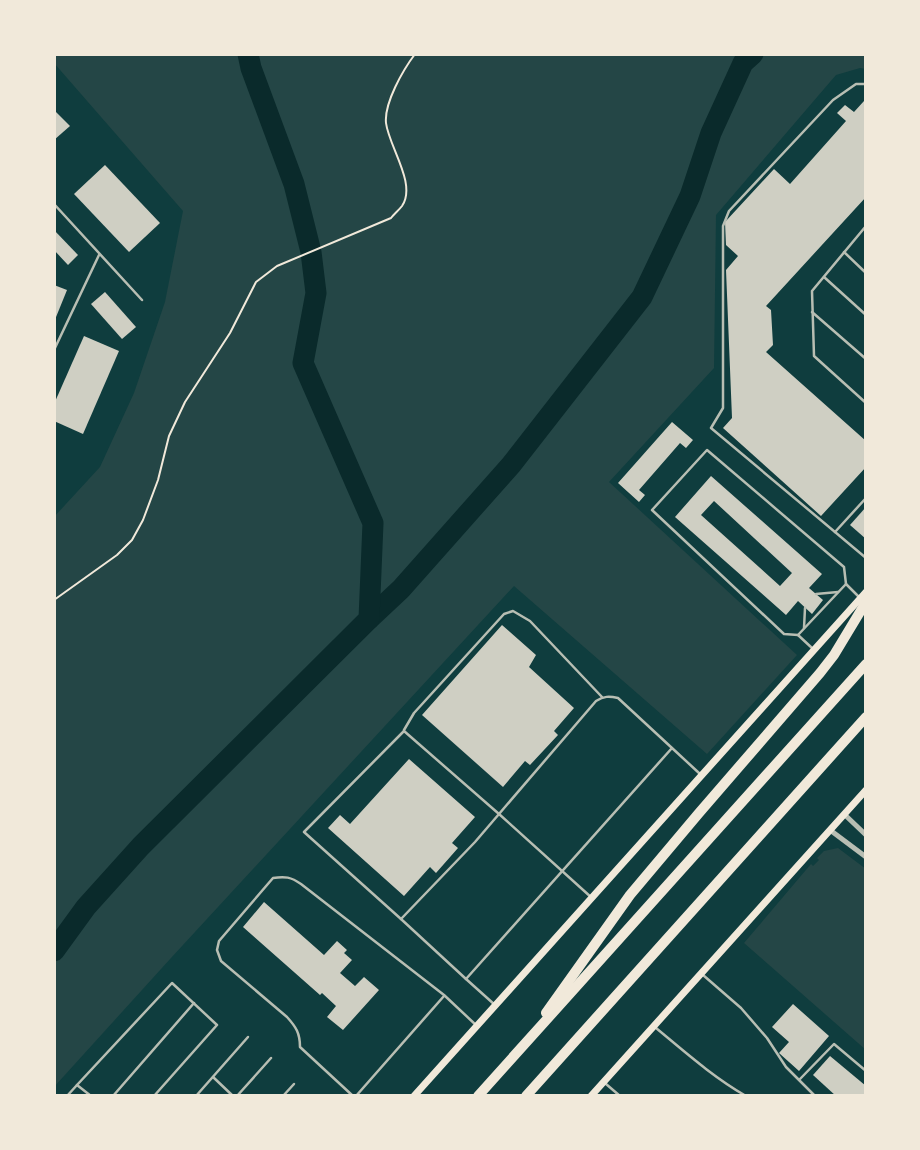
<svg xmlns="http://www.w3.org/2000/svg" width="920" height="1150" font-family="Spectral,serif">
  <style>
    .green { fill: #244646 }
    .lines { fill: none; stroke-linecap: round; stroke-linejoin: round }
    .river { stroke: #0a2a2b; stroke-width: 21 }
    .building { fill: #cfcfc3; fill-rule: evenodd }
    .path { stroke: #f1e9da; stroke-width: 2 }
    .service { stroke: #b8beb3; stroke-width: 2.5 }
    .minor { stroke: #b8beb3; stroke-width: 5 }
    .secondary { stroke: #f1e9da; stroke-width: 7 }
    .motorway { stroke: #f1e9da; stroke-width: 10 }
  </style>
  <rect width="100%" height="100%" fill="#0f3d3e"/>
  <g class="green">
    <polygon points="54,54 866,54 866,69 860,68 836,75 716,215 714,368 609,482 797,655 707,754 514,586 171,958 54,1087 54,517 100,467 134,393 165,302 183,211 54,63"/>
    <polygon points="838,848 866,869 866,1050 744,943 811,864 813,866 819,860 817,858 824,851"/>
  </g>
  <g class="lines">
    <g class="river">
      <polyline points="369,619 401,589 511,465 642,297 690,196 711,133 743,63 753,54"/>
      <polyline points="54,951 86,907 141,846 369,619 373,523 303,363 316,293 311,252 294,184 251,68 248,54"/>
    </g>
  </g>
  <g class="building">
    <polygon points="864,101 866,103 866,197 766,306 771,310 773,345 766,352 866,441 866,467 821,516 723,428 732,418 726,270 738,256 726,245 725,222 774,169 790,184 846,121 837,113 845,105 854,112"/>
    <polygon points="54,110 70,126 54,140"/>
    <polygon points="105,165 160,223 129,252 74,194"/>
    <polygon points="54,230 78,255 68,265 54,250"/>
    <polygon points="54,285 67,290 54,322"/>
    <polygon points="105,292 136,327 122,339 91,304"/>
    <polygon points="84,336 119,351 83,434 54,421 54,404"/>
    <polygon points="672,422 693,440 686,448 680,443 639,490 645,495 639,502 618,483"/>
    <path d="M711,476l111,98 -13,14 14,12 -11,14 -14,-13 -12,14 -111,-98zM714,501l78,72 -12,13 -79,-71z"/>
    <polygon points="866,507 866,539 850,525"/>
    <polygon points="502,625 536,655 529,667 574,708 554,731 558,735 530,765 525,761 503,787 422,715"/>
    <polygon points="409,759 475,817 452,843 458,848 436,873 430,867 404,896 328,828 340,815 350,824"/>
    <polygon points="264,902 324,955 337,941 347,950 344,953 352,960 340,973 355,986 364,977 379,990 343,1030 327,1017 336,1006 322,993 320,995 243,927"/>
    <polygon points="793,1004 829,1036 799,1071 779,1053 789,1042 772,1027"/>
    <polygon points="830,1056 866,1086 866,1096 836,1096 813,1075"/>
  </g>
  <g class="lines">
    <path class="path" d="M54,600l63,-45 15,-15 11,-20 15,-40 11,-44 16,-34 45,-69 26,-51 21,-16 114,-48c3,-4 8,-8 11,-12 15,-22 -13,-59 -16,-83 -2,-20 17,-53 29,-69"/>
    <g class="service">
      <polyline points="866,84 856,84 833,100 729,211 723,226 723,408 711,428 866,558"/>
      <polyline points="54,204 142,300"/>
      <polyline points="866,226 812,291 814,356 866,403"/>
      <polyline points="844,252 866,273"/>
      <polyline points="824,277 866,315"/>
      <polyline points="812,312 866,359"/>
      <polyline points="54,350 99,255"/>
      <polyline points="835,532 866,498"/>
      <polyline points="816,594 838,592"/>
      <polyline points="804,628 805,608"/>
      <polyline points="798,635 846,584"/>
      <polyline points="812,648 798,635 784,634 652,510 707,450 844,567 846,584 859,597"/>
      <polyline points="404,730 414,713 504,614 513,611 530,621 602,697"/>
      <path d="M672,748l-54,-50c-9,-2 -14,-2 -22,3l-97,113 -95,-83 -100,101 97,87 65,60 206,-231 27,25"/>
      <polyline points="401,919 475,842 499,814 592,898"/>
      <polyline points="703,975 741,1008 767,1038 786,1067 815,1096"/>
      <polyline points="466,979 495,1005"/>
      <path d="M656,1028c29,24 57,49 90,68"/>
      <polyline points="213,1077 233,1096"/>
      <polyline points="800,1079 834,1044 866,1071"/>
      <polyline points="606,1084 620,1096"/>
      <polyline points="67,1096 77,1085"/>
      <polyline points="91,1096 77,1085 172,983 217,1025 154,1096"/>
      <polyline points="113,1096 194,1003"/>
      <polyline points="196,1096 248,1037"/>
      <polyline points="237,1096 271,1058"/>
      <polyline points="283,1096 294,1084"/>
      <path d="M353,1096l-53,-49c0,-14 -4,-20 -13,-30l-66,-56 -4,-11 2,-9 54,-63c12,-2 18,-1 28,6l143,111 33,31"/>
      <polyline points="356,1096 444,996"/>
    </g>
    <g class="minor">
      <polyline points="844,814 866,835"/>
      <polyline points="830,830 866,857"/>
    </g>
    <g class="secondary">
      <polyline points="414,1096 866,592"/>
      <polyline points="591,1096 866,790"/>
    </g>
    <g class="motorway">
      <polyline points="546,1013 630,895 699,813 820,673 834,655 866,602"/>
      <polyline points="478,1096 866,664"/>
      <polyline points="526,1096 866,717"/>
    </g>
  </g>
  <rect width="920" height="1150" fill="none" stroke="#f1e9da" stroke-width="112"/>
</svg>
